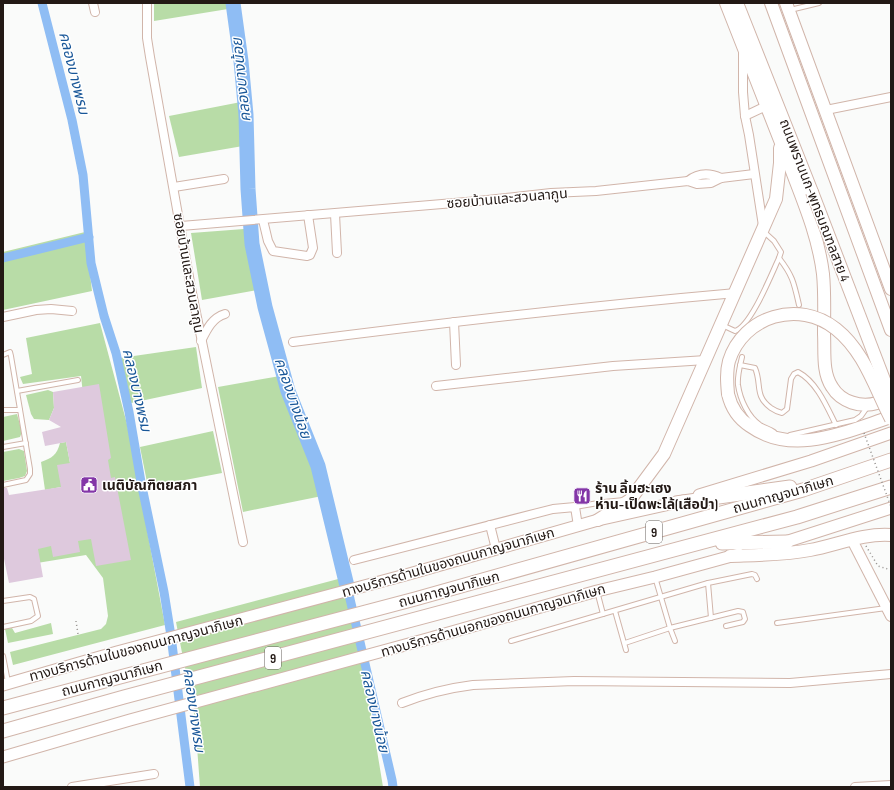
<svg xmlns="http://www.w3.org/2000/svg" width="894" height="790" font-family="'Sofia Sans Condensed','Noto Sans Thai',sans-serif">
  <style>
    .green { fill: #b8dca7 }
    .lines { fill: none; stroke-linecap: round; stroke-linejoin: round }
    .canal { stroke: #8fbdf4; stroke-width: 9 }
    .river { stroke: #8fbdf4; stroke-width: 15 }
    .building { fill: #dec9dd }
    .service-casing { stroke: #d1b5aa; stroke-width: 6 }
    .minor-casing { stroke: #d1b5aa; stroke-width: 10 }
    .tertiary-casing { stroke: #d1b5aa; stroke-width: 12 }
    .secondary-casing { stroke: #d1b5aa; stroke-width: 13 }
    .primary-casing { stroke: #d1b5aa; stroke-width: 14 }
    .trunk-casing { stroke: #d1b5aa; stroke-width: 15 }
    .path { stroke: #94908d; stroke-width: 1.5; stroke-dasharray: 1 3; stroke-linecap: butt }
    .service { stroke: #fff; stroke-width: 4 }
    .minor { stroke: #fff; stroke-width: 8 }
    .tertiary { stroke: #fff; stroke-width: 10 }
    .secondary { stroke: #fff; stroke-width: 11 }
    .primary { stroke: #fff; stroke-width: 12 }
    .trunk { stroke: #fff; stroke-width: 13 }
    .primary-bridge-casing { stroke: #d1b5aa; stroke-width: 14; stroke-linecap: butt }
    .path-bridge { stroke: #94908d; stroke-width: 1.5; stroke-dasharray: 1 3; stroke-linecap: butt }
    .primary-bridge { stroke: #fff; stroke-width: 12 }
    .labels { text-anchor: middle; stroke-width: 3; stroke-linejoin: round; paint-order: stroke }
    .shield { fill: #fff; stroke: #655e5b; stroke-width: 1 }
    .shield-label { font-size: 13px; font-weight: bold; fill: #231915 }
    .street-label { font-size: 14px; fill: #231915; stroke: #fff }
    .poi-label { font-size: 14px; font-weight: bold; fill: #231915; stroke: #fff; text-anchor: start }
    .water-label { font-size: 15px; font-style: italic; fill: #195798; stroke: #fff }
  </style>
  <rect width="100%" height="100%" fill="#fafbfa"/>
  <g class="green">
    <polygon points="154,3 227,3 228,9 154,21"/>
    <polygon points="241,102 243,115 243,146 179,157 169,116"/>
    <polygon points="244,229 251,268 258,290 202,300 191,233"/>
    <polygon points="85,232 92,291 3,310 3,252"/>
    <polygon points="100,323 127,424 165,625 13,665 10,652 101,629 106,624 108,616 103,578 86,555 31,564 27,543 98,530 81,376 23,384 20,377 32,374 26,338"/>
    <polygon points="196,347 202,388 131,403 120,358"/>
    <polygon points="280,376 315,469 322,496 243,512 218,387"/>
    <polygon points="48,390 53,392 54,408 49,420 34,419 31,414 26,395"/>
    <polygon points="17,414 22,432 20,437 3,441 3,417"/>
    <polygon points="213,431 222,473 148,487 140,447"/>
    <path d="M66,442l4,21 -9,24 -16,3 -4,-28c11,-4 16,-7 19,-19z"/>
    <polygon points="19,449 24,451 27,471 25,476 19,478 3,481 3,452"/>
    <polygon points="342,578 364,671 383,787 200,787 195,719 176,622"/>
    <polygon points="51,623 53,634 8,643 5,629 12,628 15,633"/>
  </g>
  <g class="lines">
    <g class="canal">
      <polyline points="42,3 72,120 83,175 91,263 104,316 116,353 129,412 141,482 164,592 171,636 190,787"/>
      <polyline points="3,258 89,237"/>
      <polyline points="347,586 392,780 393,787"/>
    </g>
    <polyline class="river" points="233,3 241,61 246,115 248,189 252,244 265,307 288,391 318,466 347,586"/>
  </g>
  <polygon class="building" points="99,384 111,458 108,460 111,478 115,477 131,560 96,566 91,539 78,541 80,552 53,557 51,546 38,549 43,577 9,583 3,554 3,488 7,488 9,495 61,487 57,465 70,463 66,442 45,446 42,432 61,427 49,420 54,408 53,392"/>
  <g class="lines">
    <defs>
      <g id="service">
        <polyline points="790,10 819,3"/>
        <path d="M779,258c14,18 15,25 20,47"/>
        <path d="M722,325l13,6c16,-5 36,-56 44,-73l2,-6 -7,-11 -11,-10"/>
        <polyline points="3,355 10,352 11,356 30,469 30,474 26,480 3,485"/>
        <path d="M742,357c-2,9 -5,19 -4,28 2,14 10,32 22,40 5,3 10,4 14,7"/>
        <path d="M740,365l15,3c7,16 -1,28 16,40 3,2 6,4 11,5l5,-4 4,-30 3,-5 4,-2c19,10 29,35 38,53"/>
        <polyline points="17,391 78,380"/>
        <polyline points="3,410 20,410"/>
        <polyline points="790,435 855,420 861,416 868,406"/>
        <polyline points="3,447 26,443"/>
        <polyline points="575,507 604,502 624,500"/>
        <polyline points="655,577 670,628 675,641"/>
        <polyline points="708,583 711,618"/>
        <polyline points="597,591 603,614"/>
        <polyline points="3,601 30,597 34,599 38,616 31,621 3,627"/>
        <polyline points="615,611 626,650"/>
        <polyline points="777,623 886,608"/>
        <polyline points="511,641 708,583 752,574 755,575 757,579"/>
        <polyline points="625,643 670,628 738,611 743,612 745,619 743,622 726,626"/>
        <polyline points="3,656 8,682"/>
      </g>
      <g id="minor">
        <polyline points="93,3 95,12"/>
        <polyline points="147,3 147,38 150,57 191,288 243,542"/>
        <polyline points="743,54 743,92 745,116 749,135 763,226"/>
        <polyline points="826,110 891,97"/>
        <polyline points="745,116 766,106"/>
        <path d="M688,181c10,-8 22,-8 33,-3"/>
        <polyline points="174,187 224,179"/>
        <polyline points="335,214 337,253"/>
        <polyline points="263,220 268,241 273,251 307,256 310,255 313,248 308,215"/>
        <polyline points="181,226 478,201 551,193 596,191 688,181 697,184 711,183 721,178 754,174"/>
        <polyline points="3,317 36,310 51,309 72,311"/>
        <polyline points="454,322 456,365"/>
        <path d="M201,341c6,-12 11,-23 24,-27"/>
        <path d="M293,342c147,-19 295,-36 443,-49"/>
        <polyline points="436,386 613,366 706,360"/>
        <polyline points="490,525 496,549"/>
        <polyline points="354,560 553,509 575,507 578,526"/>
        <path d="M402,703c23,-9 47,-15 71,-18l101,-4 216,2 101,-9"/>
        <polyline points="72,787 154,774"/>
        <polyline points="855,787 891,785"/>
      </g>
      <polyline id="tertiary" points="852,540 891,616"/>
      <g id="secondary">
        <polyline points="699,495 811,461 891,433"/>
        <polyline points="779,544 891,508"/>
        <polyline points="3,685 117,652 409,574 598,520 683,501"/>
        <polyline points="3,757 130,720 427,639 597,591 655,577 739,554"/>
      </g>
      <g id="primary">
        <path d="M726,3c20,52 41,103 61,155 14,38 31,75 36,116 2,20 1,40 1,60 1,18 -2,38 8,53 9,15 29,21 45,16 5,-2 10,-5 14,-7"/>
        <polyline points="737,3 812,192"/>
        <polyline points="771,3 891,330"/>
        <polyline points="786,3 891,289"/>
        <path d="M728,394c3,13 11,25 22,32 43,31 97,5 141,-9"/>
        <polyline points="598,520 630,500 664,454 776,199 780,163 780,148"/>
        <path d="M730,556c26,-1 54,-1 80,-6 27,-5 53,-17 81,-15"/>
      </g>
      <g id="trunk">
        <polyline points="676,503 790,487"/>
        <polyline points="722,543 787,542"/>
        <polyline points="3,708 415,599 803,490 891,460"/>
        <polyline points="3,731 124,697 797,517 891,487"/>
      </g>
    </defs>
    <use href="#service" class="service-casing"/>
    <use href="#minor" class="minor-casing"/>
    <use href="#tertiary" class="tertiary-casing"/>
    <use href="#secondary" class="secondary-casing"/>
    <use href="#primary" class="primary-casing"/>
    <use href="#trunk" class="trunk-casing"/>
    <g class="path">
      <polyline points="891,522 891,523"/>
      <polyline points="866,546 878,566 891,570"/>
      <polyline points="76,621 78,634"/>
      <polyline points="3,768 6,768"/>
    </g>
    <use href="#service" class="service"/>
    <use href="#minor" class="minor"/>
    <use href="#tertiary" class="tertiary"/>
    <use href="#secondary" class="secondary"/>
    <use href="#primary" class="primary"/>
    <use href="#trunk" class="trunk"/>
    <defs>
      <g id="primary-bridge">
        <polyline points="812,192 891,398"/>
        <path d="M728,394c-1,-11 -2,-22 1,-33 14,-45 70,-62 107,-32 28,22 39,59 55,90"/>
      </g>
    </defs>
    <use href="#primary-bridge" class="primary-bridge-casing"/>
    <polyline class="path-bridge" points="864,433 891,507"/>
    <use href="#primary-bridge" class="primary-bridge"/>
  </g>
  <defs>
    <symbol id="civic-square" viewBox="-11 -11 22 22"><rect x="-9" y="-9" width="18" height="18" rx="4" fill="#8336a7" stroke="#fff"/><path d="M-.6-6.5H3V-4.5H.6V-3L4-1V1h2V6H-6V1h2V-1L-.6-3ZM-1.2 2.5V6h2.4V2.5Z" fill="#fff"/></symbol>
    <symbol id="restaurant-square" viewBox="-11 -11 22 22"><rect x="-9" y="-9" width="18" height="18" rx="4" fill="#8336a7" stroke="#fff"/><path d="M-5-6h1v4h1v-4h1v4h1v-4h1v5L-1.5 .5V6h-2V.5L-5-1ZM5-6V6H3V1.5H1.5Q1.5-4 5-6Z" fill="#fff"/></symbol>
  </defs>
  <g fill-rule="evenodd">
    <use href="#civic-square" x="79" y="475" width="20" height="20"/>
    <use href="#restaurant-square" x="572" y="486" width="20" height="20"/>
  </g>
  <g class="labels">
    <g class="shield">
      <rect x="646" y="521" width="16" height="22" rx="3"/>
      <rect x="265" y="647" width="16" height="22" rx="3"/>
    </g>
    <g class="shield-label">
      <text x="654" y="537">9</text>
      <text x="273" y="663">9</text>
    </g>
    <g class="street-label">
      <text transform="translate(507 198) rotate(-5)" y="5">ซอยบ้านและสวนลากูน</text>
      <text transform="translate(815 200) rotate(69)" y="5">ถนนพรานนก-พุทธมณฑลสาย 4</text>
      <text transform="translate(189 273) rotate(80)" y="5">ซอยบ้านและสวนลากูน</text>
      <text transform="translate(783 494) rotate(-16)" y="5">ถนนกาญจนาภิเษก</text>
      <text transform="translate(448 562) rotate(-16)" y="5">ทางบริการด้านในของถนนกาญจนาภิเษก</text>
      <text transform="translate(449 589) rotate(-15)" y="5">ถนนกาญจนาภิเษก</text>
      <text transform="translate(493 620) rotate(-16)" y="5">ทางบริการด้านนอกของถนนกาญจนาภิเษก</text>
      <text transform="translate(136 648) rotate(-15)" y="5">ทางบริการด้านในของถนนกาญจนาภิเษก</text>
      <text transform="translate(112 678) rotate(-15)" y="5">ถนนกาญจนาภิเษก</text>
    </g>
    <g class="poi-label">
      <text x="102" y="490">เนติบัณฑิตยสภา</text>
      <text x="595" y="493">ร้าน ลิ้มฮะเฮง<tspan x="595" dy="16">ห่าน-เป็ดพะโล้(เสือป่า)</tspan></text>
    </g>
    <g class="water-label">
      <text transform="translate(74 73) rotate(76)" y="5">คลองบางพรม</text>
      <text transform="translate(241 80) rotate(-96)" y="5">คลองบางน้อย</text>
      <text transform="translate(137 390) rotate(77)" y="5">คลองบางพรม</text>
      <text transform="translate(293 398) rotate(71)" y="5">คลองบางน้อย</text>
      <text transform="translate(194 710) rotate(82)" y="5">คลองบางพรม</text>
      <text transform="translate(375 711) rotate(77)" y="5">คลองบางน้อย</text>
    </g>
  </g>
  <rect width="894" height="790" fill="none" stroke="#231915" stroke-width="8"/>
</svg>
